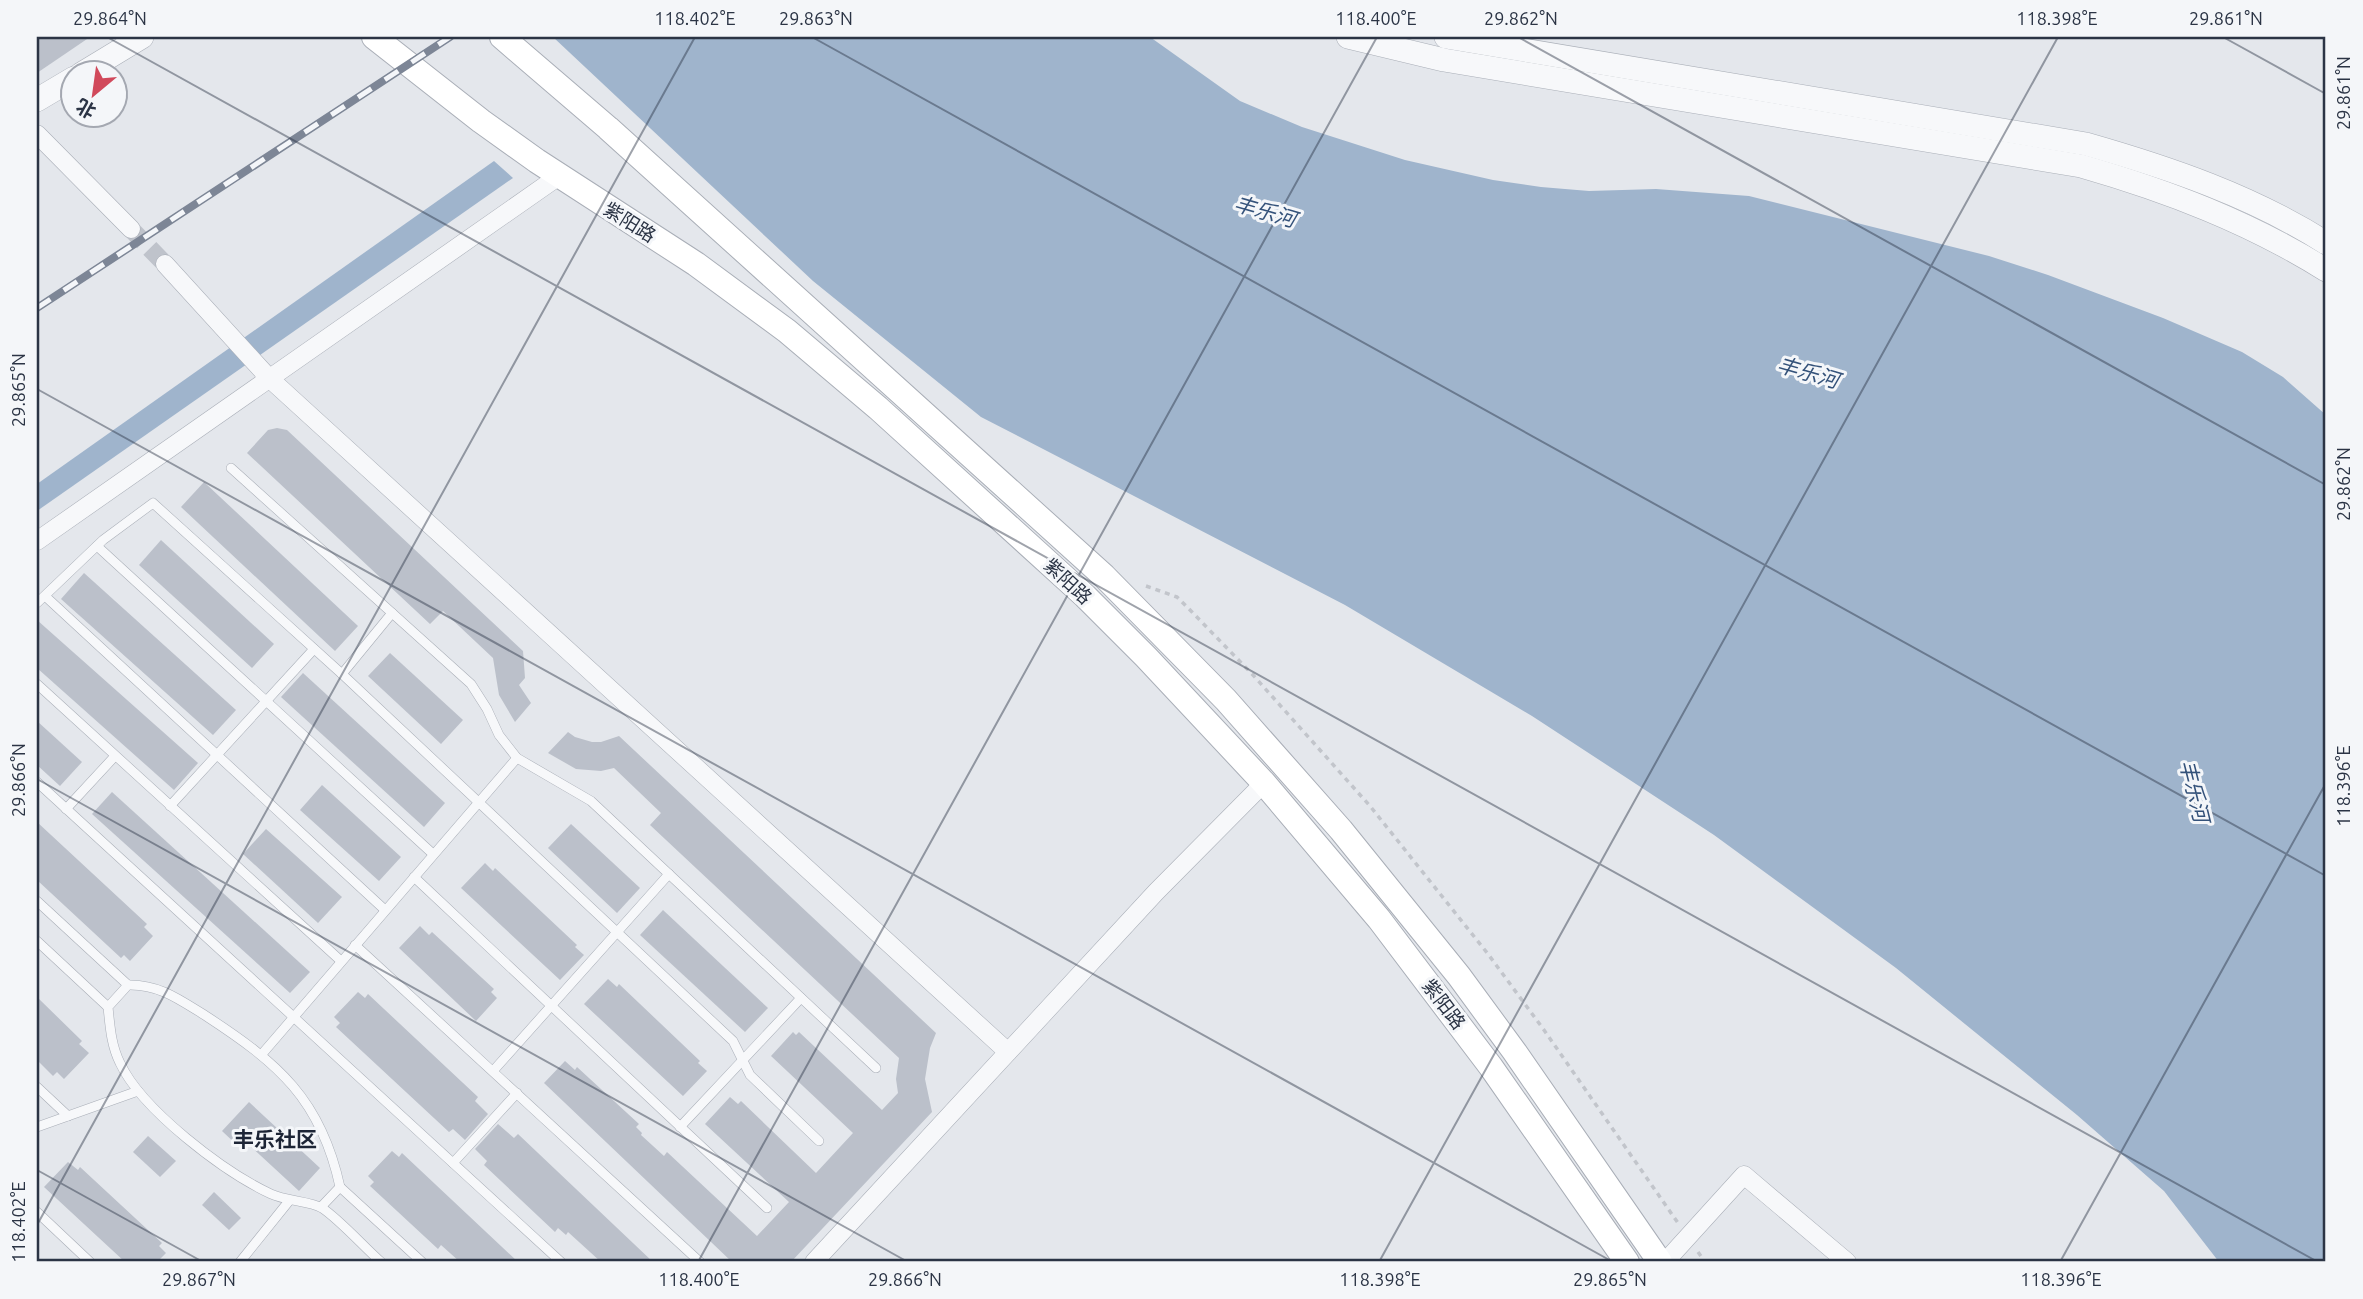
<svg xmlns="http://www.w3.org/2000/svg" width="2363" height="1299" font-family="Ubuntu,'Noto Sans SC',sans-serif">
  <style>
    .water { fill: #9fb4cc }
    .building { fill: #bbc0ca }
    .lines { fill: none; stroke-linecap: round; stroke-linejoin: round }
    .minor-tunnel { stroke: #bfc3cb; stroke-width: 18; stroke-dasharray: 18 9; stroke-linecap: butt }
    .service-casing { stroke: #a9aeb7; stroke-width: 10 }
    .minor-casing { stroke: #a9aeb7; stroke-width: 19 }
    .tertiary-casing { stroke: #a9aeb7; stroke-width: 24 }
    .secondary-casing { stroke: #a9aeb7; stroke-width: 26 }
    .path { stroke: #c2c5cb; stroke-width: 3.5; stroke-dasharray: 5 5; stroke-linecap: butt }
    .service { stroke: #f7f8fa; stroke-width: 9 }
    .minor { stroke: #f7f8fa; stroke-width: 18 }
    .tertiary { stroke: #f7f8fa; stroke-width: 23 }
    .secondary { stroke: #fff; stroke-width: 24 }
    .rail-casing { stroke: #7d8696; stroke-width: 8 }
    .rail { stroke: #f4f6f9; stroke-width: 5; stroke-dasharray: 16; stroke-linecap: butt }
    .ticks { fill: none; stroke: #2b3445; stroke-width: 2; stroke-opacity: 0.45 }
    .labels { text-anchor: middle; stroke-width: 6; stroke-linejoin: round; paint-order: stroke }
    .street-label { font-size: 19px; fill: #2b3445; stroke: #f4f6f9 }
    .water-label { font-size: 21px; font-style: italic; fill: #34527a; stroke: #f4f6f9 }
    .neighbourhood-label { font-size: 21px; font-weight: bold; fill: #1d2536; stroke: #f4f6f9 }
    .neatline { fill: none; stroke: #2b3445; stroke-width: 2.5 }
    .ticks-label { font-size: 18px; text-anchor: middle; fill: #2b3445 }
  </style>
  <rect width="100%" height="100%" fill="#e4e7ec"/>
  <g class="water">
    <polygon points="553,37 1150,37 1240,101 1302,127 1405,160 1493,180 1541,187 1589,191 1656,189 1749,196 1989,256 2048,275 2163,318 2242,352 2283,377 2326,415 2326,1262 2219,1262 2164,1191 2077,1115 1896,968 1714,835 1532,716 1345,605 981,417 813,281"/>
    <polygon points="494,161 513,178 37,511 37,484"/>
  </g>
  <g class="building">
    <polygon points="37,37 90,37 37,73"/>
    <polygon points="277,428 287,430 523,651 525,678 519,685 531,703 515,722 499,695 493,658 443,611 430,624 247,453 268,430"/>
    <polygon points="204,482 358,626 335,651 181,507"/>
    <polygon points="161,540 274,644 252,668 139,565"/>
    <polygon points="84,573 236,710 213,735 61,599"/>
    <polygon points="37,620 198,763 174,790 37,668"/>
    <polygon points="390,653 463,720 441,744 368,676"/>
    <polygon points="303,673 445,803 424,827 281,697"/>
    <polygon points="37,721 82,762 60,786 37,765"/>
    <polygon points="568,732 575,737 592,742 601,742 619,736 936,1033 930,1048 925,1079 932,1112 791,1262 732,1262 544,1083 565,1061 575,1070 577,1067 639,1124 636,1127 642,1133 641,1135 664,1156 667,1152 757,1236 789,1202 705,1124 730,1097 738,1104 741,1101 816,1173 853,1133 771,1056 793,1032 796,1035 799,1032 882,1110 898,1093 896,1079 899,1058 650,825 661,813 614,768 601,771 576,769 548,753"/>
    <polygon points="322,785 401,857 379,881 300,810"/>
    <polygon points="112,792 310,972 290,993 92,814"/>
    <polygon points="37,822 147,924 144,927 153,936 130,961 124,955 121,958 37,880"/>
    <polygon points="571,824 640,888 617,913 548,848"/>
    <polygon points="266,829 342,897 318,923 243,854"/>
    <polygon points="485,863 493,871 495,868 577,945 575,947 584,955 560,980 461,888"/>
    <polygon points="663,910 768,1008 745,1032 640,935"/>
    <polygon points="420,926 429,935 432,932 494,989 491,992 497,998 476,1021 399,948"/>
    <polygon points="608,979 617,987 619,984 700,1061 698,1063 707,1071 683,1096 584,1004"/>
    <polygon points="358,992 365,998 368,994 478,1097 475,1101 488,1114 465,1140 453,1129 449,1132 336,1027 340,1023 334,1017"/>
    <polygon points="37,997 82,1041 79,1044 89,1053 64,1079 57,1072 53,1076 37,1060"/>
    <polygon points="249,1102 320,1168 299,1191 246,1142 240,1148 222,1131"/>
    <polygon points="498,1124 514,1138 518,1134 653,1262 601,1262 568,1232 566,1235 558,1228 555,1232 484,1165 487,1161 475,1149"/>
    <polygon points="148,1136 176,1161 160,1177 133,1152"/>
    <polygon points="392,1151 399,1157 402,1153 518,1262 460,1262 441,1245 438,1249 370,1186 374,1182 368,1176"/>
    <polygon points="68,1162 78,1170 80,1167 162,1243 159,1246 166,1253 157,1262 125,1262 44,1187"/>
    <polygon points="214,1192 241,1218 229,1230 202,1205"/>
  </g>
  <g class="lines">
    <polyline class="minor-tunnel" points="131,229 165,264"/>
    <defs>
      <g id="service">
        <polyline points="231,468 471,684 487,709 499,735 517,758 591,801 876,1068"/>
        <polyline points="97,546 433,854"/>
        <polyline points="45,596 385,910"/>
        <polyline points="37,603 103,540 153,503 342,674 733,1041 750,1075 819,1141"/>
        <polyline points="342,674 392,613"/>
        <polyline points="37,684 341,961"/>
        <polyline points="37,782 561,1262"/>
        <polyline points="170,806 314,649"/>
        <polyline points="66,809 115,756"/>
        <polyline points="414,877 767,1208"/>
        <polyline points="37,901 128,985"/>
        <polyline points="37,941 108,1007"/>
        <polyline points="355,945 700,1262"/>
        <polyline points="262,1054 517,758"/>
        <polyline points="493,1071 669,874"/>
        <polyline points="37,1087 68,1116"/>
        <polyline points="37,1127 138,1091"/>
        <polyline points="680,1127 801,998"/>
        <polyline points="453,1163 517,1093"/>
        <polyline points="340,1187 422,1262"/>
        <path d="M321,1207l19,-20c-19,-88 -62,-124 -134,-171 -26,-16 -47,-32 -78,-31l-20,22c2,19 3,38 12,56 22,47 104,109 151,131 15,7 39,7 51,14 17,11 43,40 59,54"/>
        <polyline points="37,1212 90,1262"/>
        <polyline points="240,1262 289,1201"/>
      </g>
      <g id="minor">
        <polyline points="37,134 131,229"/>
        <polyline points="165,264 269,378 1008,1052"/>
        <polyline points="37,541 559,176"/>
        <polyline points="814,1262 1156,892 1264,783"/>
        <polyline points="1665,1262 1744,1175 1847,1262"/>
      </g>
      <g id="tertiary">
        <path d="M1348,37l96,23 637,106c87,25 168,56 245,104"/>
        <path d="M1446,37l640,107c84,24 166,52 240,99"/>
        <polyline points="81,74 142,37"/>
        <polyline points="37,100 74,78"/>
      </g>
      <g id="secondary">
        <polyline points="374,37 481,121 537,161 696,264 787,331 878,408 1085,596 1146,657 1264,783 1379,919 1491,1067 1627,1262"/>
        <polyline points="502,37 608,128 1104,576 1226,700 1341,830 1459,976 1514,1051 1660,1262"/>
      </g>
    </defs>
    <use href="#service" class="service-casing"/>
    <use href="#minor" class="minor-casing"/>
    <use href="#tertiary" class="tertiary-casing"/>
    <use href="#secondary" class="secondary-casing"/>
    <g class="path">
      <polyline points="1146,586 1177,597 1192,612 1253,675 1370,806 1488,954 1544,1030 1678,1223"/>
      <polyline points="1698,1252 1705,1262"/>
    </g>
    <use href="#service" class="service"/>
    <use href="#minor" class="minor"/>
    <use href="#tertiary" class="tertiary"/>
    <use href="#secondary" class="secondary"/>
    <defs>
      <polyline id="rail" points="37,308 450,37"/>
    </defs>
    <use href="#rail" class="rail-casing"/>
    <use href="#rail" class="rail"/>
  </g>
  <path class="ticks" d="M107,37l2211,1225M812,37l1514,839M1518,37l808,448M2223,37l103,57M37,389l1576,873M37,779l871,483M37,1170l166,92M37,1225l658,-1188M698,1262l679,-1225M1379,1262l679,-1225M2060,1262l266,-479"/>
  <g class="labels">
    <g class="street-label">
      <text transform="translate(630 222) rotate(32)" y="7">紫阳路</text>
      <text transform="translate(1068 581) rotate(43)" y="7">紫阳路</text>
      <text transform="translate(1444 1004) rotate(53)" y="7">紫阳路</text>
    </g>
    <g class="water-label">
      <text transform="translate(1265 212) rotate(16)" y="7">丰乐河</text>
      <text transform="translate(1808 373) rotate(16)" y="7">丰乐河</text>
      <text transform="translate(2194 791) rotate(76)" y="7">丰乐河</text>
    </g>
    <g class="neighbourhood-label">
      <text x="275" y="1147">丰乐社区</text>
    </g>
  </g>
  <rect width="2363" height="1299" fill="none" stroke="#f4f6f9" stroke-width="77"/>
  <g transform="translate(94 94) rotate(209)"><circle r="33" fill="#f4f6f9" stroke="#a4a8b1" stroke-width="2"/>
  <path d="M0-5L12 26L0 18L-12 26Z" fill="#d1495b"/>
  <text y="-10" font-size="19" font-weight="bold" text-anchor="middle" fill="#2b3445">北</text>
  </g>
  <rect x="38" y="38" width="2286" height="1222" class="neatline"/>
  <g class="ticks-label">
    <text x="110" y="25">29.864°N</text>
    <text x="695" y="25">118.402°E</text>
    <text x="816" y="25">29.863°N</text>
    <text x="1376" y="25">118.400°E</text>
    <text x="1521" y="25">29.862°N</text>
    <text x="2057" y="25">118.398°E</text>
    <text x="2226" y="25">29.861°N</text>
    <text transform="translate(2344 93) rotate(-90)" y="6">29.861°N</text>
    <text transform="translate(19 390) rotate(-90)" y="6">29.865°N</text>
    <text transform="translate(2344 484) rotate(-90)" y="6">29.862°N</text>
    <text transform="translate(19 780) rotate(-90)" y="6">29.866°N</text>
    <text transform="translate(2344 786) rotate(-90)" y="6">118.396°E</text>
    <text transform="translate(19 1222) rotate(-90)" y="6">118.402°E</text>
    <text x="199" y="1286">29.867°N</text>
    <text x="699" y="1286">118.400°E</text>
    <text x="905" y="1286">29.866°N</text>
    <text x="1380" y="1286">118.398°E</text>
    <text x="1610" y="1286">29.865°N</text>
    <text x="2061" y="1286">118.396°E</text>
  </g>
</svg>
